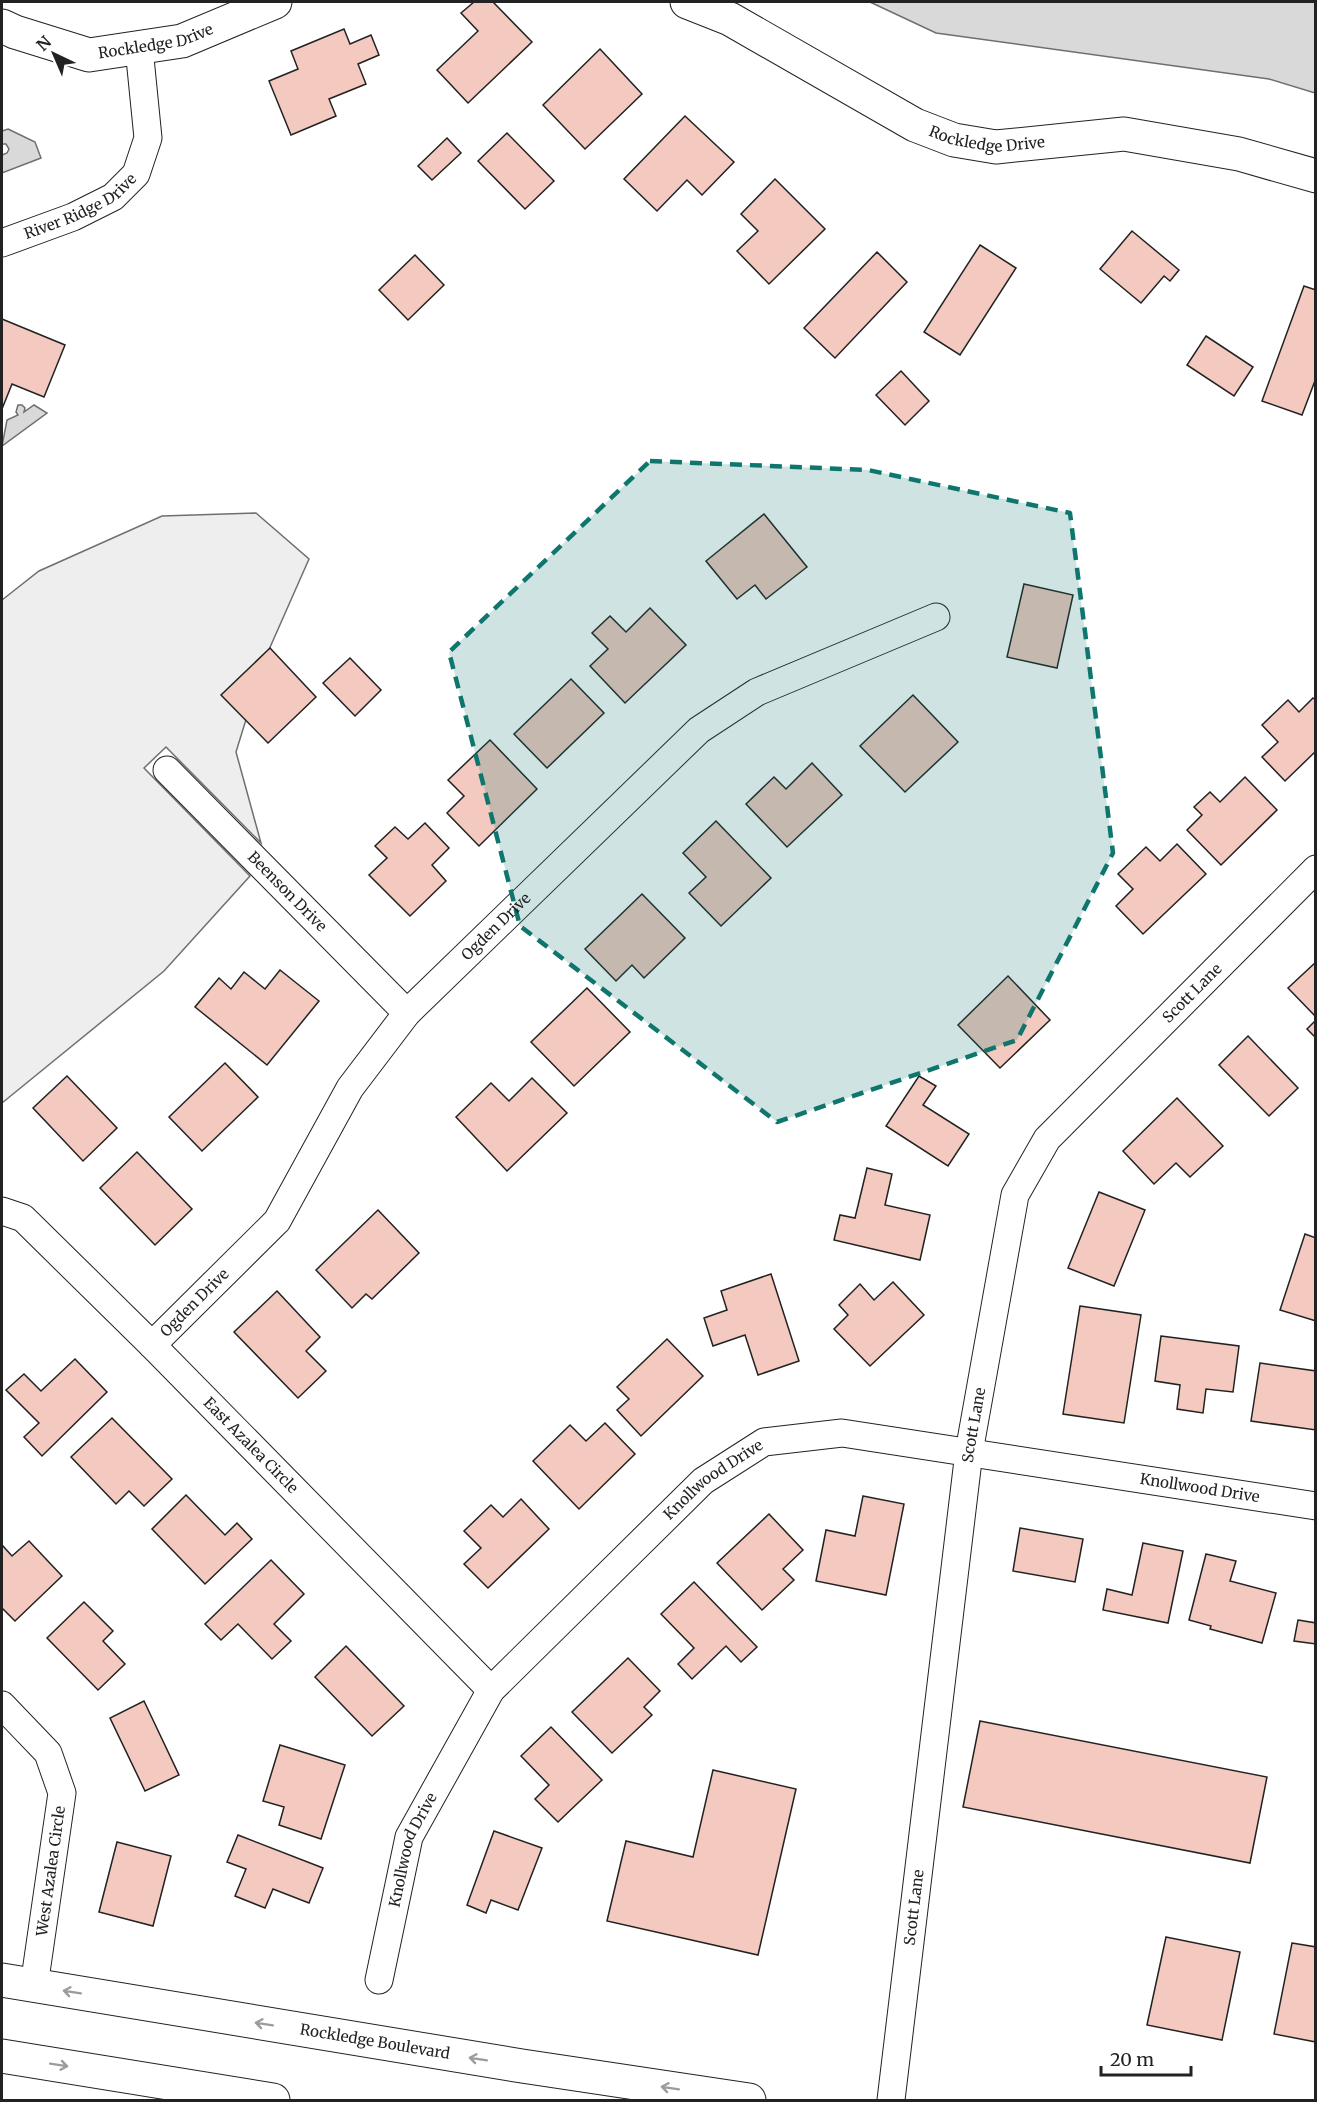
<svg xmlns="http://www.w3.org/2000/svg" width="1317" height="2102" font-family="Merriweather,serif">
  <style>
    .green { fill: #eee; stroke: #6f6f6f; stroke-width: 1.5 }
    .water { fill: #d9d9d9; stroke: #6f6f6f; stroke-width: 1.5 }
    .building { fill: #f3c9c0; stroke: #222; stroke-width: 1.5 }
    .lines { fill: none; stroke-linecap: round; stroke-linejoin: round }
    .minor-casing { stroke: #222; stroke-width: 29 }
    .tertiary-casing { stroke: #222; stroke-width: 35 }
    .primary-casing { stroke: #222; stroke-width: 35 }
    .minor { stroke: #fff; stroke-width: 27 }
    .tertiary { stroke: #fff; stroke-width: 33 }
    .primary { stroke: #fff; stroke-width: 33 }
    .oneway { stroke: #9c9c9c }
    .marked { fill: #0f766e; fill-opacity: 0.2; stroke: #0f766e; stroke-width: 4.5; stroke-dasharray: 12 8; stroke-linejoin: round }
    .labels { text-anchor: middle; stroke-width: 4.5; stroke-linejoin: round; paint-order: stroke }
    .street-label { font-size: 15px; fill: #222; stroke: #fff }
  </style>
  <rect width="100%" height="100%" fill="#fff"/>
  <polygon class="green" points="256,513 309,559 264,661 236,752 261,843 166,747 144,768 250,876 164,971 2,1103 2,600 39,571 162,516"/>
  <g class="water">
    <polygon points="870,2 1315,2 1315,93 1269,79 936,33"/>
    <polygon points="8,129 35,142 41,158 2,173 2,155 7,153 9,149 6,144 2,144 2,131"/>
    <polygon points="18,405 22,405 25,408 24,412 34,405 47,413 2,446 7,420 18,415 16,412"/>
  </g>
  <g class="building">
    <polygon points="474,2 493,2 532,42 468,103 437,70 478,31 461,13"/>
    <polygon points="344,29 350,44 371,35 379,55 358,64 366,84 329,99 336,116 291,135 269,81 298,69 291,51"/>
    <polygon points="600,49 642,94 585,149 543,105"/>
    <polygon points="685,116 734,162 702,195 687,180 657,211 624,179"/>
    <polygon points="507,133 554,181 525,209 478,161"/>
    <polygon points="447,138 461,153 432,180 418,166"/>
    <polygon points="775,179 825,229 769,284 737,251 758,231 741,214"/>
    <polygon points="1132,231 1179,270 1170,281 1164,276 1141,303 1100,269"/>
    <polygon points="980,245 1016,268 960,355 924,332"/>
    <polygon points="877,252 907,282 835,358 804,328"/>
    <polygon points="415,255 444,285 408,320 379,290"/>
    <polygon points="1304,286 1316,290 1316,378 1302,415 1262,401"/>
    <polygon points="2,319 65,345 44,397 12,384 2,409"/>
    <polygon points="1206,336 1253,367 1234,396 1187,365"/>
    <polygon points="901,371 929,401 905,425 876,395"/>
    <polygon points="764,514 807,567 766,599 755,585 737,599 706,561"/>
    <polygon points="1024,584 1073,595 1057,668 1007,657"/>
    <polygon points="650,608 686,645 625,703 590,666 608,649 592,633 610,616 626,632"/>
    <polygon points="270,648 316,697 268,743 221,695"/>
    <polygon points="350,658 381,690 355,716 323,683"/>
    <polygon points="571,679 604,713 547,768 514,734"/>
    <polygon points="913,695 958,742 905,792 860,746"/>
    <polygon points="1313,698 1316,700 1316,751 1285,781 1262,757 1278,742 1262,725 1288,700 1299,712"/>
    <polygon points="490,740 537,789 479,846 447,813 464,796 448,780"/>
    <polygon points="812,763 842,795 787,847 746,804 774,777 786,789"/>
    <polygon points="1245,777 1277,810 1221,865 1187,830 1202,815 1194,807 1210,792 1220,802"/>
    <polygon points="716,821 771,878 721,926 689,893 706,877 683,853"/>
    <polygon points="425,823 449,848 432,865 446,881 410,916 369,875 387,858 375,846 395,827 408,839"/>
    <polygon points="1177,844 1206,874 1143,934 1116,906 1133,889 1118,874 1146,847 1160,861"/>
    <polygon points="642,894 685,938 644,978 632,965 616,981 585,949"/>
    <polygon points="1316,962 1316,1017 1288,988"/>
    <polygon points="280,970 319,1001 267,1065 195,1007 219,978 231,989 244,972 265,989"/>
    <polygon points="1008,976 1050,1020 1000,1068 958,1025"/>
    <polygon points="587,988 630,1032 574,1086 531,1042"/>
    <polygon points="1316,1020 1316,1038 1307,1029"/>
    <polygon points="1248,1036 1298,1088 1269,1116 1219,1065"/>
    <polygon points="225,1063 258,1097 202,1151 169,1117"/>
    <polygon points="67,1076 117,1128 83,1161 33,1108"/>
    <polygon points="919,1076 936,1086 923,1105 969,1134 948,1166 886,1126"/>
    <polygon points="532,1078 567,1113 507,1171 456,1117 491,1083 509,1101"/>
    <polygon points="1177,1098 1223,1146 1190,1177 1176,1163 1154,1184 1123,1151"/>
    <polygon points="137,1152 192,1209 155,1245 100,1188"/>
    <polygon points="867,1168 892,1174 885,1205 930,1215 920,1260 834,1240 840,1215 855,1218"/>
    <polygon points="1099,1192 1145,1210 1114,1286 1068,1268"/>
    <polygon points="378,1210 419,1253 372,1299 366,1294 352,1308 316,1270"/>
    <polygon points="1305,1234 1316,1238 1316,1321 1280,1310"/>
    <polygon points="771,1274 799,1361 758,1375 745,1335 713,1346 704,1318 727,1310 721,1291"/>
    <polygon points="893,1282 924,1315 870,1366 834,1329 848,1315 839,1305 860,1284 874,1300"/>
    <polygon points="277,1291 320,1337 306,1351 326,1371 298,1398 234,1332"/>
    <polygon points="1080,1306 1141,1315 1124,1423 1063,1414"/>
    <polygon points="1161,1336 1239,1346 1233,1392 1206,1389 1203,1413 1177,1409 1180,1385 1155,1381"/>
    <polygon points="667,1339 703,1376 641,1436 617,1410 629,1399 617,1387"/>
    <polygon points="75,1359 107,1392 42,1456 24,1437 39,1423 6,1390 24,1374 41,1391"/>
    <polygon points="1260,1363 1316,1371 1316,1430 1251,1421"/>
    <polygon points="112,1418 172,1479 144,1506 129,1491 116,1504 71,1457"/>
    <polygon points="605,1423 635,1454 579,1509 533,1461 570,1425 586,1441"/>
    <polygon points="186,1495 225,1535 237,1523 252,1539 205,1584 152,1529"/>
    <polygon points="863,1496 904,1504 886,1595 816,1581 826,1530 855,1536"/>
    <polygon points="521,1499 549,1529 488,1588 464,1564 481,1548 464,1531 491,1505 503,1517"/>
    <polygon points="769,1514 803,1550 783,1569 794,1580 762,1610 717,1563"/>
    <polygon points="1020,1528 1083,1539 1075,1582 1013,1571"/>
    <polygon points="29,1541 62,1576 15,1621 2,1608 2,1545 12,1556"/>
    <polygon points="1143,1543 1183,1551 1168,1623 1103,1610 1107,1589 1132,1595"/>
    <polygon points="1206,1554 1236,1561 1230,1581 1276,1593 1262,1643 1210,1629 1211,1626 1189,1620"/>
    <polygon points="271,1560 304,1594 274,1624 291,1641 272,1659 238,1624 221,1640 205,1624"/>
    <polygon points="694,1582 757,1647 741,1662 726,1646 692,1679 678,1664 694,1648 661,1614"/>
    <polygon points="84,1602 113,1631 103,1641 125,1664 98,1690 47,1638"/>
    <polygon points="1298,1620 1316,1623 1316,1644 1294,1641"/>
    <polygon points="346,1646 404,1706 372,1736 315,1677"/>
    <polygon points="628,1658 660,1691 644,1707 652,1715 612,1753 572,1712"/>
    <polygon points="144,1701 179,1775 145,1791 110,1718"/>
    <polygon points="980,1721 1267,1777 1250,1863 963,1807"/>
    <polygon points="551,1727 602,1780 558,1822 535,1799 549,1785 521,1756"/>
    <polygon points="280,1745 345,1765 321,1839 279,1825 284,1807 263,1801"/>
    <polygon points="713,1770 796,1789 758,1955 607,1921 626,1841 693,1857"/>
    <polygon points="494,1831 542,1848 518,1910 491,1900 486,1913 467,1905"/>
    <polygon points="238,1835 323,1868 309,1903 273,1889 265,1908 235,1896 246,1869 227,1862"/>
    <polygon points="117,1842 171,1856 153,1926 99,1912"/>
    <polygon points="1166,1937 1240,1952 1222,2040 1147,2025"/>
    <polygon points="1292,1943 1316,1947 1316,2042 1274,2034"/>
  </g>
  <g class="lines">
    <defs>
      <g id="minor">
        <path id="s1" d="M2,243l71,-26 40,-20 23,-23 12,-36 -9,-90"/>
        <path id="s2" d="M167,770l240,243"/>
        <path id="s3" d="M2,1211l21,7 129,127 339,345"/>
        <path id="s4" d="M152,1345l125,-124 73,-133 57,-75 292,-283 58,-38 179,-75"/>
        <polyline points="2,1705 48,1753 62,1793 34,1986"/>
        <path id="s5" d="M379,1980l30,-143 82,-147 212,-209 61,-39 78,-9 474,73"/>
        <path id="s6" d="M891,2100l78,-648 46,-257 32,-56 269,-270"/>
      </g>
      <g id="tertiary">
        <path id="s7" d="M687,2l43,17 185,106 39,15 42,7 128,-13 115,20 77,22"/>
        <path id="s8" d="M2,26l13,6 74,23 93,-14 93,-39"/>
      </g>
      <g id="primary">
        <path id="s9" d="M2,1980l520,86 227,34"/>
        <polyline points="2,2056 273,2100"/>
      </g>
    </defs>
    <use href="#minor" class="minor-casing"/>
    <use href="#tertiary" class="tertiary-casing"/>
    <use href="#primary" class="primary-casing"/>
    <use href="#minor" class="minor"/>
    <use href="#tertiary" class="tertiary"/>
    <use href="#primary" class="primary"/>
  </g>
  <defs><path id="oneway-shaft" d="M-6 0H5M1.5-3L5.5 0L1.5 3" fill="none" stroke-width="1.6" stroke-linecap="round" stroke-linejoin="round" transform="scale(1.5)"/></defs>
  <g class="oneway">
    <use href="#oneway-shaft" transform="translate(72 1992) rotate(-171)"/>
    <use href="#oneway-shaft" transform="translate(264 2024) rotate(-171)"/>
    <use href="#oneway-shaft" transform="translate(478 2059) rotate(-171)"/>
    <use href="#oneway-shaft" transform="translate(59 2065) rotate(9)"/>
    <use href="#oneway-shaft" transform="translate(670 2088) rotate(-171)"/>
  </g>
  <path class="marked" d="M650,461l218,9 202,43 43,340 -96,187 -240,82 -257,-196 -71,-274z"/>
  <g class="labels">
    <g class="street-label">
      <text dy="5" stroke="none"><textPath href="#s8" startOffset="160">Rockledge Drive</textPath></text>
      <text dy="5" stroke="none"><textPath href="#s7" startOffset="334">Rockledge Drive</textPath></text>
      <text dy="5" stroke="none"><textPath href="#s1" startOffset="87">River Ridge Drive</textPath></text>
      <text dy="5" stroke="none"><textPath href="#s2" startOffset="171">Beenson Drive</textPath></text>
      <text dy="5" stroke="none"><textPath href="#s4" startOffset="546">Ogden Drive</textPath></text>
      <text dy="5" stroke="none"><textPath href="#s6" startOffset="1184">Scott Lane</textPath></text>
      <text dy="5" stroke="none"><textPath href="#s4" startOffset="60">Ogden Drive</textPath></text>
      <text dy="5" stroke="none"><textPath href="#s6" startOffset="680">Scott Lane</textPath></text>
      <text dy="5" stroke="none"><textPath href="#s3" startOffset="344">East Azalea Circle</textPath></text>
      <text dy="5" stroke="none"><textPath href="#s5" startOffset="621">Knollwood Drive</textPath></text>
      <text dy="5" stroke="none"><textPath href="#s5" startOffset="1125">Knollwood Drive</textPath></text>
      <text dy="5" stroke="none"><textPath href="#s5" startOffset="135">Knollwood Drive</textPath></text>
      <text transform="translate(51 1871) rotate(-82)" y="5">West Azalea Circle</text>
      <text dy="5" stroke="none"><textPath href="#s6" startOffset="194">Scott Lane</textPath></text>
      <text dy="5" stroke="none"><textPath href="#s9" startOffset="378">Rockledge Boulevard</textPath></text>
    </g>
  </g>
  <rect width="1317" height="2102" fill="none" stroke="#222222" stroke-width="6"/>
  <g transform="translate(54 54) rotate(316)" stroke="#ffffff" stroke-width="4.5" paint-order="stroke">
  <path d="M0-4.5L10 22L0 15L-10 22Z" fill="#222222"/>
  <text y="-9" font-size="16" font-weight="bold" text-anchor="middle" fill="#222222">N</text>
  </g>
  <path d="M1101 2066v9h90v-9" fill="none" stroke="#222222" stroke-width="3"/>
  <text x="1110" y="2066" font-size="18" fill="#222222" stroke="#ffffff" stroke-width="4.5" paint-order="stroke">20 m</text>
</svg>
